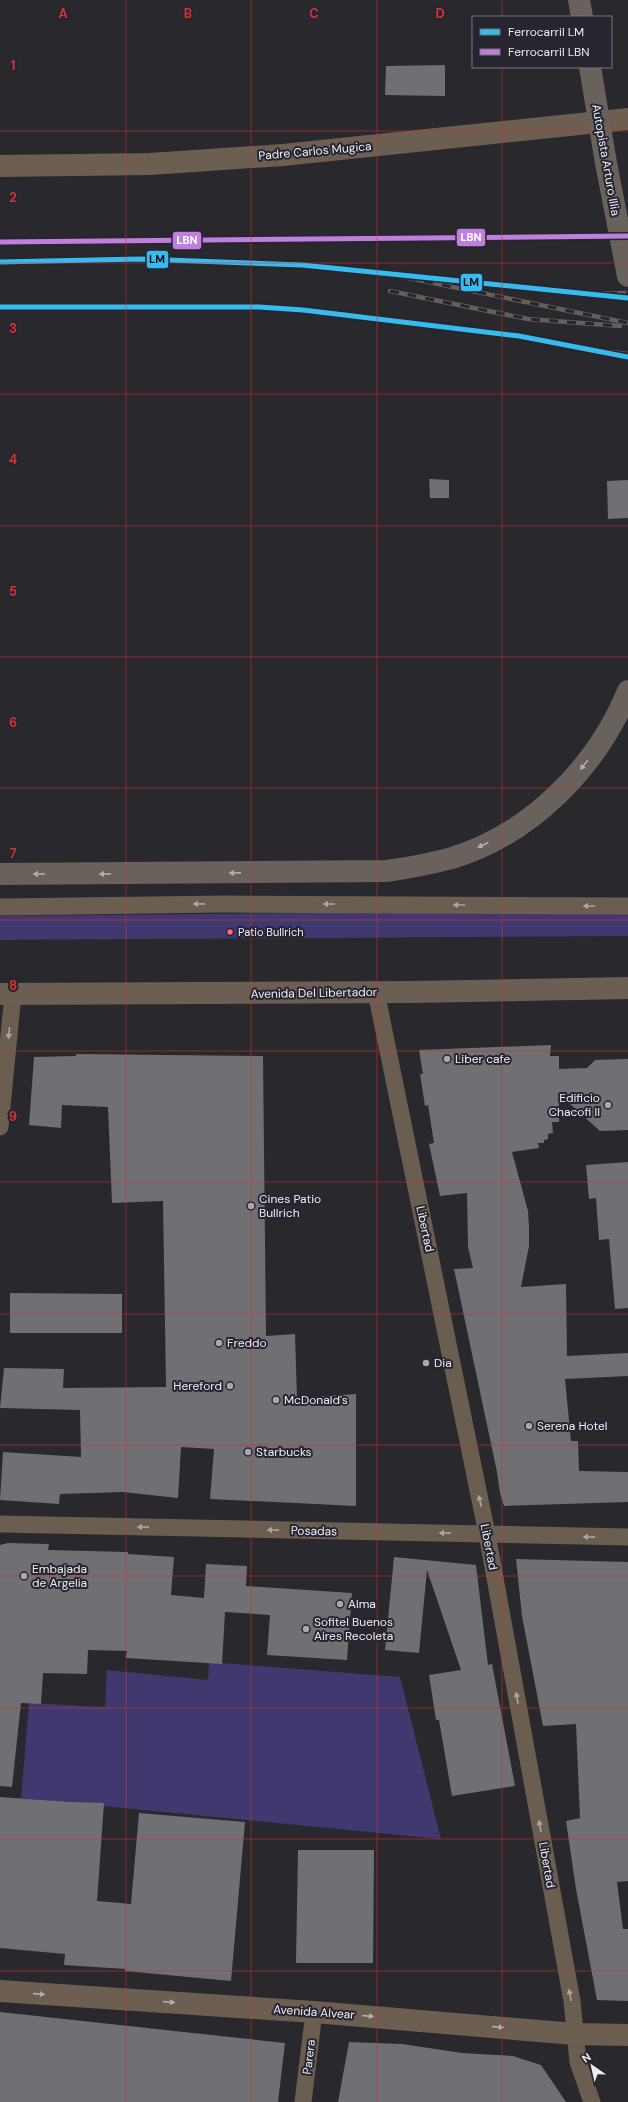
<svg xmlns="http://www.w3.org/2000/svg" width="628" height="2102" font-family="'DM Sans',sans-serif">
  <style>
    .green { fill: #40396f }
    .building { fill: #6f6f74 }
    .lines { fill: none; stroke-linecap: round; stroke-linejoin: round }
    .street { stroke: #695e50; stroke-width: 17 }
    .secondary { stroke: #6c5f51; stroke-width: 22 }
    .primary { stroke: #6b5f54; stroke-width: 22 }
    .highway { stroke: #68615c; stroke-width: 22 }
    .rail-casing { stroke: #645f5c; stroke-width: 4.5 }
    .rail { stroke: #262530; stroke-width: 3; stroke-dasharray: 9; stroke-linecap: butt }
    .highway-bridge { stroke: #68615c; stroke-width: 22 }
    .rail-1-casing { stroke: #262530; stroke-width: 8 }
    .rail-2-casing { stroke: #262530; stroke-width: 8 }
    .rail-1 { stroke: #37bbed; stroke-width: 5 }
    .rail-2 { stroke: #c07fdc; stroke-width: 5 }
    .oneway { fill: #b1aeb0 }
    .oneway2 { fill: #aba6a2 }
    .oneway3 { fill: #b3adab }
    .grid { fill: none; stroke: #d73232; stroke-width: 1; stroke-opacity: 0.55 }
    .bus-dot { fill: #fa6682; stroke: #262530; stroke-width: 1.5 }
    .poi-dot { fill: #a8a8ae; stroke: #262530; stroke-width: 1.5 }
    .labels { text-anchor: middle; stroke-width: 4; stroke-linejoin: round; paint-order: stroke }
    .bus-label { font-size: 11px; fill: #ededf4; stroke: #262530; text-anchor: start }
    .street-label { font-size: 12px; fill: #ededf4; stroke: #262530 }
    .poi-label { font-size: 12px; fill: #ededf4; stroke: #262530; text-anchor: start }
    .grid-label { font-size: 13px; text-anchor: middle; font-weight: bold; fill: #d73232; stroke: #262530; stroke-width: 4; stroke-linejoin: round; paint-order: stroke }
    .line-badge { stroke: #262530; stroke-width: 1.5 }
    .badge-label { font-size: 11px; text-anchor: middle; font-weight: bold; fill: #fff }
    .pale-badge-label { font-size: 11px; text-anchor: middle; font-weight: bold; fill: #111 }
  </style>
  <rect width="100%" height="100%" fill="#28282d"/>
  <g class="green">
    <polygon points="628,910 628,936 0,940 0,916"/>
    <polygon points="209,1662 400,1677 441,1839 21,1798 29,1703 105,1707 107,1670 208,1680"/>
  </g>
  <g class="building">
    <polygon points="445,65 445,96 385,95 386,66"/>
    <polygon points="429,479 449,480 449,498 430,498"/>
    <polygon points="628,480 628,518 608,519 607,481"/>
    <polygon points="551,1045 550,1056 559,1056 559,1069 587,1068 595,1060 628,1059 628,1130 600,1131 559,1094 559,1122 552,1122 553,1133 548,1134 548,1139 544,1140 544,1143 538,1143 539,1148 512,1152 528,1211 529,1228 529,1246 521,1287 566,1284 567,1356 628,1353 628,1376 565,1379 571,1441 578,1441 579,1471 628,1472 628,1502 504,1506 500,1493 497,1472 454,1269 473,1268 468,1247 467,1193 440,1196 429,1144 434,1143 428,1105 425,1106 420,1074 423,1074 419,1050"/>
    <polygon points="76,1054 263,1056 266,1336 295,1334 297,1398 356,1394 356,1506 210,1499 214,1449 181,1447 178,1498 123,1492 60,1494 59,1504 0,1500 3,1452 81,1457 80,1410 0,1408 4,1368 64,1369 63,1388 166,1387 163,1201 112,1203 108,1107 62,1105 61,1128 29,1125 34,1057 76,1056"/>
    <polygon points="628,1162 628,1308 615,1309 609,1239 599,1240 596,1198 589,1199 586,1165"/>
    <polygon points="10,1293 122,1294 122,1333 10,1333"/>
    <polygon points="8,1543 49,1544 48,1550 128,1552 128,1554 174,1557 171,1595 204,1598 206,1564 247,1566 246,1586 352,1593 347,1660 267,1655 270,1615 225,1612 222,1664 126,1658 127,1651 88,1650 87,1674 43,1673 41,1704 21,1703 12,1787 0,1786 0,1545"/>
    <polygon points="394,1557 476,1565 488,1665 492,1664 515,1786 452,1796 439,1720 436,1720 429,1675 461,1670 427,1570 419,1653 385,1650"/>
    <polygon points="516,1559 628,1562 628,1881 617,1882 623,1929 628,1929 628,2001 597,2000 576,1889 566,1821 580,1818 576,1724 543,1726 522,1616"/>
    <polygon points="0,1797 70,1802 104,1803 97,1901 131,1904 139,1813 245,1822 231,1981 125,1971 125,1969 64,1965 65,1954 0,1948"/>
    <polygon points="298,1850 374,1850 373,1963 296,1963"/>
    <polygon points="0,2012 285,2043 278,2102 0,2102"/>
    <polygon points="349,2042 402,2044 462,2053 513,2056 541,2065 566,2102 338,2102"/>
  </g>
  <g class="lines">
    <g class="street">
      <polyline points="0,907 224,904 628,906"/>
      <polyline points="376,992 487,1534 572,2001 578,2062 592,2102"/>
      <polyline points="0,1127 13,994"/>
      <polyline points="0,1524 628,1537"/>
      <polyline points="303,2102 314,2012"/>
    </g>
    <g class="secondary">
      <polyline points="0,166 150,164 283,155 628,119"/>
      <polyline points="0,1991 314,2012 575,2034 628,2035"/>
    </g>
    <polyline class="primary" points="0,994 412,992 628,988"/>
    <g class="highway">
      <polyline points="579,0 582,17"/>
      <path d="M0,874l386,-3c22,-3 44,-7 66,-13 79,-24 145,-91 176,-167"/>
    </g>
    <defs>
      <g id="rail">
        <polyline points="389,274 628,323"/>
        <polyline points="390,291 528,319 620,326"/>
        <polyline points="590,294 628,293"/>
        <polyline points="603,351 628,354"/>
      </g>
    </defs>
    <use href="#rail" class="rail-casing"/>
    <use href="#rail" class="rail"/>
    <polyline class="highway-bridge" points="590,67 606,163 628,276"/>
    <defs>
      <g id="rail-1">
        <polyline points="0,262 140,259 302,265 628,298"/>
        <polyline points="0,307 259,307 303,310 519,336 628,357"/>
      </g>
      <polyline id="rail-2" points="0,242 628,236"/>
    </defs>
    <use href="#rail-1" class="rail-1-casing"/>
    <use href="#rail-2" class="rail-2-casing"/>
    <use href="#rail-1" class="rail-1"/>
    <use href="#rail-2" class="rail-2"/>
  </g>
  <defs><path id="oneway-solid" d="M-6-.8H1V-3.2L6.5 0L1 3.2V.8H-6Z"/></defs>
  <g class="oneway">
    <use href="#oneway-solid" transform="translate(584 765) rotate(129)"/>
    <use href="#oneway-solid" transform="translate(483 845) rotate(155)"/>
    <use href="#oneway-solid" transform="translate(235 873) rotate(179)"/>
    <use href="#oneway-solid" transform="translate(39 874) rotate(-180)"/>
    <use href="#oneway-solid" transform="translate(105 874) rotate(179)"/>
  </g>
  <g class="oneway2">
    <use href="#oneway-solid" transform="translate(199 904) rotate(179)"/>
    <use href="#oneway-solid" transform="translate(329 904) rotate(-180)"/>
    <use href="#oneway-solid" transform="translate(459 905) rotate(-180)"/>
    <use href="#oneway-solid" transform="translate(589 906) rotate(-180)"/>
    <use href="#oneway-solid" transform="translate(9 1033) rotate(96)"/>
    <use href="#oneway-solid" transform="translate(480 1501) rotate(-102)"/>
    <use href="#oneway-solid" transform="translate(143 1527) rotate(-179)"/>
    <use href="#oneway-solid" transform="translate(273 1530) rotate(-179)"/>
    <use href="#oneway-solid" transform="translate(445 1533) rotate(-179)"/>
    <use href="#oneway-solid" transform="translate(589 1537) rotate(-179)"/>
    <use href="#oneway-solid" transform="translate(517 1698) rotate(-100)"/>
    <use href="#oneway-solid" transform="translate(540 1826) rotate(-100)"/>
    <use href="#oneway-solid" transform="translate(570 1995) rotate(-100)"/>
  </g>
  <g class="oneway3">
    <use href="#oneway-solid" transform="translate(39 1994) rotate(4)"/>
    <use href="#oneway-solid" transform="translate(169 2002) rotate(4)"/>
    <use href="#oneway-solid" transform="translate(368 2016) rotate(5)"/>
    <use href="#oneway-solid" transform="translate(498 2027) rotate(5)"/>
  </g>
  <path class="grid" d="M126,0v2102M251,0v2102M377,0v2102M502,0v17M502,67v2035M0,131h628M0,263h628M0,394h628M0,526h628M0,657h628M0,788h628M0,920h628M0,1051h628M0,1182h628M0,1314h628M0,1445h628M0,1576h628M0,1708h628M0,1839h628M0,1971h628"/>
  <circle class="bus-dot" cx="230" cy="932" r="3.5"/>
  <g class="poi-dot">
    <circle cx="447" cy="1059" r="4"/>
    <circle cx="608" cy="1105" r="4"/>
    <circle cx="251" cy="1206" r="4"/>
    <circle cx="219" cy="1343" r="4"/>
    <circle cx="426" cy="1363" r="4"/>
    <circle cx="230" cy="1386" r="4"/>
    <circle cx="276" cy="1400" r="4"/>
    <circle cx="529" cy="1426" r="4"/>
    <circle cx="248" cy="1452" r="4"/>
    <circle cx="24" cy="1576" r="4"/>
    <circle cx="340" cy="1604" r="4"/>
    <circle cx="306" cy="1629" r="4"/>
  </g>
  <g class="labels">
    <g class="bus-label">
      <text x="238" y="936">Patio Bullrich</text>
    </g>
    <g class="street-label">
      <text transform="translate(315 151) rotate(-5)" y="4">Padre Carlos Mugica</text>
      <text transform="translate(606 160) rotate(80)" y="4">Autopista Arturo Illia</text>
      <text transform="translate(314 993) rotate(-1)" y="4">Avenida Del Libertador</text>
      <text transform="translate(425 1229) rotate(78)" y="4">Libertad</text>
      <text transform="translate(314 1531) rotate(1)" y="4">Posadas</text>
      <text transform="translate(489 1547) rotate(79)" y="4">Libertad</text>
      <text transform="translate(547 1865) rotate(80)" y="4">Libertad</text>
      <text transform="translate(314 2012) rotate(4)" y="4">Avenida Alvear</text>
      <text transform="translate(309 2057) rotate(-83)" y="4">Parera</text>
    </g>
    <g class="poi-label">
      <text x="455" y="1063">Liber cafe</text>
      <text x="600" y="1102" text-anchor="end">Edificio<tspan x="600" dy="14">Chacofi II</tspan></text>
      <text x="259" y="1203">Cines Patio<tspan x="259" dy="14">Bullrich</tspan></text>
      <text x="227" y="1347">Freddo</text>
      <text x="434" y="1367">Dia</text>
      <text x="222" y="1390" text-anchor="end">Hereford</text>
      <text x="284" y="1404">McDonald's</text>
      <text x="537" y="1430">Serena Hotel</text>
      <text x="256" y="1456">Starbucks</text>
      <text x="32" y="1573">Embajada<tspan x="32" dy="14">de Argelia</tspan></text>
      <text x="348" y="1608">Alma</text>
      <text x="314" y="1626">Sofitel Buenos<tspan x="314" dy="14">Aires Recoleta</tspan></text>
    </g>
  </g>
  <g class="grid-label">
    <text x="63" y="18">A</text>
    <text x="188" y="18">B</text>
    <text x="314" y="18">C</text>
    <text x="440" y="18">D</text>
    <text x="13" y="70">1</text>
    <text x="13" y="202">2</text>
    <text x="13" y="333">3</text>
    <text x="13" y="464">4</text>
    <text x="13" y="596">5</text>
    <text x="13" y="727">6</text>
    <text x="13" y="858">7</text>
    <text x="13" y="990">8</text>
    <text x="13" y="1121">9</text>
  </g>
  <g class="line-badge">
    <rect x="456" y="228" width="30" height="19" rx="4" fill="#c07fdc"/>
    <rect x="172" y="231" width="30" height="19" rx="4" fill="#c07fdc"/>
    <rect x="146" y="250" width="23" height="19" rx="4" fill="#37bbed"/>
    <rect x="460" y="273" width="23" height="19" rx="4" fill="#37bbed"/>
  </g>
  <g class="badge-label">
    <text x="471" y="241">LBN</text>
    <text x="187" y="244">LBN</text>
  </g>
  <g class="pale-badge-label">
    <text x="157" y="263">LM</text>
    <text x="471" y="286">LM</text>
  </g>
  <rect x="472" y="16" width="140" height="52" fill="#262530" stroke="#76757e"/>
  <rect x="480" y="29" width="20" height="6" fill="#37bbed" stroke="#76757e"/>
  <text x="508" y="36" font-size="12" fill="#ededf4">Ferrocarril LM</text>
  <rect x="480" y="49" width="20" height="6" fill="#c07fdc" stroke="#76757e"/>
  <text x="508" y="56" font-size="12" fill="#ededf4">Ferrocarril LBN</text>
  <g transform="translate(592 2066) rotate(326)" stroke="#262530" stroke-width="3" paint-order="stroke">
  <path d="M0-3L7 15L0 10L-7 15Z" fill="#ededf4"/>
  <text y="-6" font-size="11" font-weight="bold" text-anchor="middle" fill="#ededf4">N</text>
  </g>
</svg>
